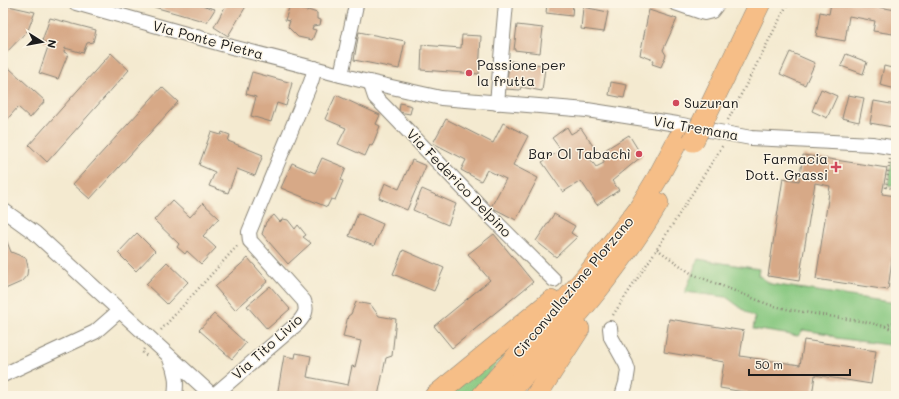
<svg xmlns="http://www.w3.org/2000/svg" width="899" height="399" font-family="Mali,sans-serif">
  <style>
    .green { fill: #86c77f; stroke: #51724e }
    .building { fill: #d7a987 }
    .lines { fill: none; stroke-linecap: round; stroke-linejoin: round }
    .minor-casing { stroke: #888376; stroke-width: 16 }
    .highway-casing { stroke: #888376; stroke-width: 22 }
    .path { stroke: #888376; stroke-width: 2.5; stroke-dasharray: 1 3; stroke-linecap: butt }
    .minor { stroke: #fff; stroke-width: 14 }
    .highway { stroke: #f6be87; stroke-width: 21 }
    .highway-bridge-casing { stroke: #888376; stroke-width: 22; stroke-linecap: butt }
    .highway-bridge { stroke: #f6be87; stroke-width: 21 }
    .poi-dot { fill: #d1495b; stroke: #fcf5e5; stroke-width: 1.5 }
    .labels { text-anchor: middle; stroke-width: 3; stroke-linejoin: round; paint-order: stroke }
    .street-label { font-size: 14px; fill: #1c1c1c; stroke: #fcf5e5 }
    .poi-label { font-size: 14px; fill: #1c1c1c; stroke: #fcf5e5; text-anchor: start }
  </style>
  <rect width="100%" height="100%" fill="#fcf5e5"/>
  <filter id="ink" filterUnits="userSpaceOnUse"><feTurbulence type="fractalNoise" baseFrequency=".025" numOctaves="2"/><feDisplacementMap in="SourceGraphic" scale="8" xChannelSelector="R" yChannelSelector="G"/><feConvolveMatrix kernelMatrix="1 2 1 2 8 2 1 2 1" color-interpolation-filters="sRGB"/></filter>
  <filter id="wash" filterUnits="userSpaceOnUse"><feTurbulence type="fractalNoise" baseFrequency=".012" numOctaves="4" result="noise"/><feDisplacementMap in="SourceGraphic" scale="16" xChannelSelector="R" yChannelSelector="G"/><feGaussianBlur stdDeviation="0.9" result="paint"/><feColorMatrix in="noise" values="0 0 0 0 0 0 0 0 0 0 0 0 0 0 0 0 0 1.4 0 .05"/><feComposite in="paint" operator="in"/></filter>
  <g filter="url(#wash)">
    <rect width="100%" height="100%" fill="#f4ead0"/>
    <g class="green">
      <polygon points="892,161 896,162 896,186 888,185"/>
      <polygon points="698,259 759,269 758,275 771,284 896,303 896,346 836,338 829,334 803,330 798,336 753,329 755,318 726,297 685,292"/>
      <polygon points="529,327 469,396 445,396"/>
    </g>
    <g id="blocks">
      <g class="building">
        <polygon points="140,3 194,3 215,9 207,22"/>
        <polygon points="223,3 248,3 228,36 214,27 226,5"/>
        <polygon points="547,3 573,3 572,16 546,13"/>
        <polygon points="831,3 873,3 873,6 896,10 893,34 873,31 875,21 849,16 845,41 816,36 820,12 829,14"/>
        <polygon points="4,5 35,12 28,30 3,56 3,11"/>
        <polygon points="290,5 299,7 299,9 307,11 308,10 317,13 317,19 321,20 320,25 313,26 312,29 316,30 312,40 298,37 288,27 290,21 285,20"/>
        <polygon points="583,7 608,12 604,32 581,29"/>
        <polygon points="649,10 677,19 663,50 666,55 661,67 652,64 654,60 640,55"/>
        <polygon points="50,18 96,30 93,42 87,43 83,53 65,48 64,52 68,54 58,79 39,73 49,44 42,41"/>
        <polygon points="517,25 543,28 540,53 514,50"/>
        <polygon points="359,32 405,41 399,69 354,60"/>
        <polygon points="462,35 481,36 479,74 421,70 422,45 461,48"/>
        <polygon points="790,52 815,63 805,85 780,74"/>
        <polygon points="111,53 129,70 47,162 29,145"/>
        <polygon points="846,54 867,62 863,74 841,66"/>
        <polygon points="510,61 542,65 545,68 542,91 521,87 520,90 505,89"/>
        <polygon points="884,66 896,69 896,89 880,85"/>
        <polygon points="9,68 45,101 30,118 18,107 3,124 3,100 5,98 3,96 3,75"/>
        <polygon points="252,72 292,83 286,106 277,103 271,122 251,116 256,97 246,94"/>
        <polygon points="611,82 627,85 624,98 609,95"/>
        <polygon points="162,87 178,102 90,199 73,184"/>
        <polygon points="821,89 837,96 827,118 812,111"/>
        <polygon points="336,95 380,115 376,124 380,126 372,146 370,145 365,156 338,144 346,128 325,119"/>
        <polygon points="848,95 864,98 859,122 842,118"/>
        <polygon points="874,101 896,105 892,127 870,123"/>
        <polygon points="400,103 412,106 410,114 399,112"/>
        <polygon points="446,119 493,143 503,123 528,136 513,165 538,178 516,220 491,207 506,179 487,170 481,181 461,170 466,160 433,143"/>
        <polygon points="567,127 571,134 581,128 597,152 589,157 596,167 604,163 603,151 629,135 642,156 612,181 619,190 597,205 581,181 563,192 542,162 561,150 552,138"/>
        <polygon points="211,132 221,135 222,132 230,135 228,141 263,155 255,176 237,169 228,193 209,186 215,172 199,165"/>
        <polygon points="803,155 887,168 882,194 896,196 896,229 888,290 816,279 830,186 815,183 799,281 768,276 783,178 799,181"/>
        <polygon points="322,158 346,168 341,180 343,181 335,200 331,199 327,207 281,188 292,163 315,173"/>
        <polygon points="412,160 426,166 407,210 379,198 385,183 399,189"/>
        <polygon points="422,189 456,204 448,225 413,210"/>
        <polygon points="172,200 190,217 203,203 219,218 203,236 216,248 201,264 187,251 185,254 177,247 179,244 154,220"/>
        <polygon points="358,213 383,224 374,246 349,236"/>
        <polygon points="554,214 575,226 571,233 577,237 556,257 536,241"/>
        <polygon points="274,215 280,222 283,219 288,220 295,229 298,225 306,235 303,237 311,243 288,264 262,234 266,222"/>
        <polygon points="3,232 11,252 26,258 28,267 27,275 21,282 3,290"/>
        <polygon points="137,233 155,251 136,271 118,253"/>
        <polygon points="494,234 533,282 452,348 434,326 490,280 468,254"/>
        <polygon points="403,250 444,268 434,291 393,274"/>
        <polygon points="248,258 268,281 235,310 215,287"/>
        <polygon points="167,262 188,282 167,304 146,284"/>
        <polygon points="270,286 290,309 267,329 247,306"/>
        <polygon points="356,302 371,305 379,316 396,319 392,356 386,358 378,396 277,396 284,356 295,358 296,353 311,356 307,377 348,385 352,366 355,367 361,341 343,337 348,316 351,314"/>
        <polygon points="214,314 246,343 232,359 199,330"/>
        <polygon points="669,319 744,331 740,356 800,365 804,340 876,351 871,384 815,375 812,396 768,396 720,388 724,362 664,352"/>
      </g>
    </g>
  </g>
  <g filter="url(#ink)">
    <use href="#blocks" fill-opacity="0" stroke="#888376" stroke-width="1"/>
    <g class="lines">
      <defs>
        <g id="minor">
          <polyline points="76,3 232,47 360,80 441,98 587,110 677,124 751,138 872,144 896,148"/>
          <polyline points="675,3 704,13 712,11 718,3"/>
          <polyline points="341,75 356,5"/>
          <polyline points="370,82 375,97 386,108 482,208 554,280"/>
          <polyline points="497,103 506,3"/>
          <polyline points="3,210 35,233 213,396"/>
          <polyline points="610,328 611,337 626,364 628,370 626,383 622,396"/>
          <path d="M170,359c6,13 7,23 5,37"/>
          <polyline points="3,375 95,332 119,311"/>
          <path d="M213,396l85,-73c6,-7 10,-12 6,-22l-51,-57 -3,-3 -1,-9 62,-150 4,-14"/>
        </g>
        <g id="highway">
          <polyline points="706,115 760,3"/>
          <polyline points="435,396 551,301"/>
          <polyline points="482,396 585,278 624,228 640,207 657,179 679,138"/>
          <path d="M506,396c54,-61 110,-122 152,-193"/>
          <polyline points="536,396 579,329"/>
        </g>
      </defs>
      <use href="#minor" class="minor-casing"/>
      <use href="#highway" class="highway-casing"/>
      <g class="path">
        <polyline points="728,120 788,3"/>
        <polyline points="890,159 886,187 896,189"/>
        <polyline points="657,249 692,274 770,305 791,310 866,322 884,326 896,331"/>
        <polyline points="613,315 657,249 723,145"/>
        <polyline points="885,326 896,321"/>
        <polyline points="161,330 238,245"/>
        <polyline points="144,349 142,352 147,356"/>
      </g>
      <use href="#minor" class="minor"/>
      <use href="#highway" class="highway"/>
      <defs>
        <polyline id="highway-bridge" points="693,141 706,115"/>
      </defs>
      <use href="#highway-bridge" class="highway-bridge-casing"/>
      <use href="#highway-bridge" class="highway-bridge"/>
    </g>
  </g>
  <g class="poi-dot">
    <circle cx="469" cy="73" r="4"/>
    <circle cx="676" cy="103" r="4"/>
    <circle cx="639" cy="154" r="4"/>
    <path d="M834 161h4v4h4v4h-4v4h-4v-4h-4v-4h4z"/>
  </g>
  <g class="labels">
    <g class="street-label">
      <text transform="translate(208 40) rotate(15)" y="5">Via Ponte Pietra</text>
      <text transform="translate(696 128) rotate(10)" y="5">Via Tremana</text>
      <text transform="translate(459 183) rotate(46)" y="5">Via Federico Delpino</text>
      <text transform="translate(573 287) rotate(-50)" y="5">Circonvallazione Plorzano</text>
      <text transform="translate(267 347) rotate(-42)" y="5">Via Tito Livio</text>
    </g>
    <g class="poi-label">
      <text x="477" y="70">Passione per<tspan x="477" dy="16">la frutta</tspan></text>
      <text x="684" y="108">Suzuran</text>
      <text x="631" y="159" text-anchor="end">Bar Ol Tabachì</text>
      <text x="828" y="164" text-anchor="end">Farmacia<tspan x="828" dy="16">Dott. Grassi</tspan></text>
    </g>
  </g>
  <rect width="899" height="399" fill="none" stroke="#fcf5e5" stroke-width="16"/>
  <g transform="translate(42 42) rotate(101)" stroke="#fcf5e5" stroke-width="3" paint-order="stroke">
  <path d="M0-3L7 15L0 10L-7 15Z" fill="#1c1c1c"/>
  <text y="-6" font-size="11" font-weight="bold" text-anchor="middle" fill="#1c1c1c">N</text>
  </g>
  <path d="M749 369v6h101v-6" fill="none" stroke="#1c1c1c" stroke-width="2"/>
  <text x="755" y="369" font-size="12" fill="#1c1c1c" stroke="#fcf5e5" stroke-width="3" paint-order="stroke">50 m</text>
</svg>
